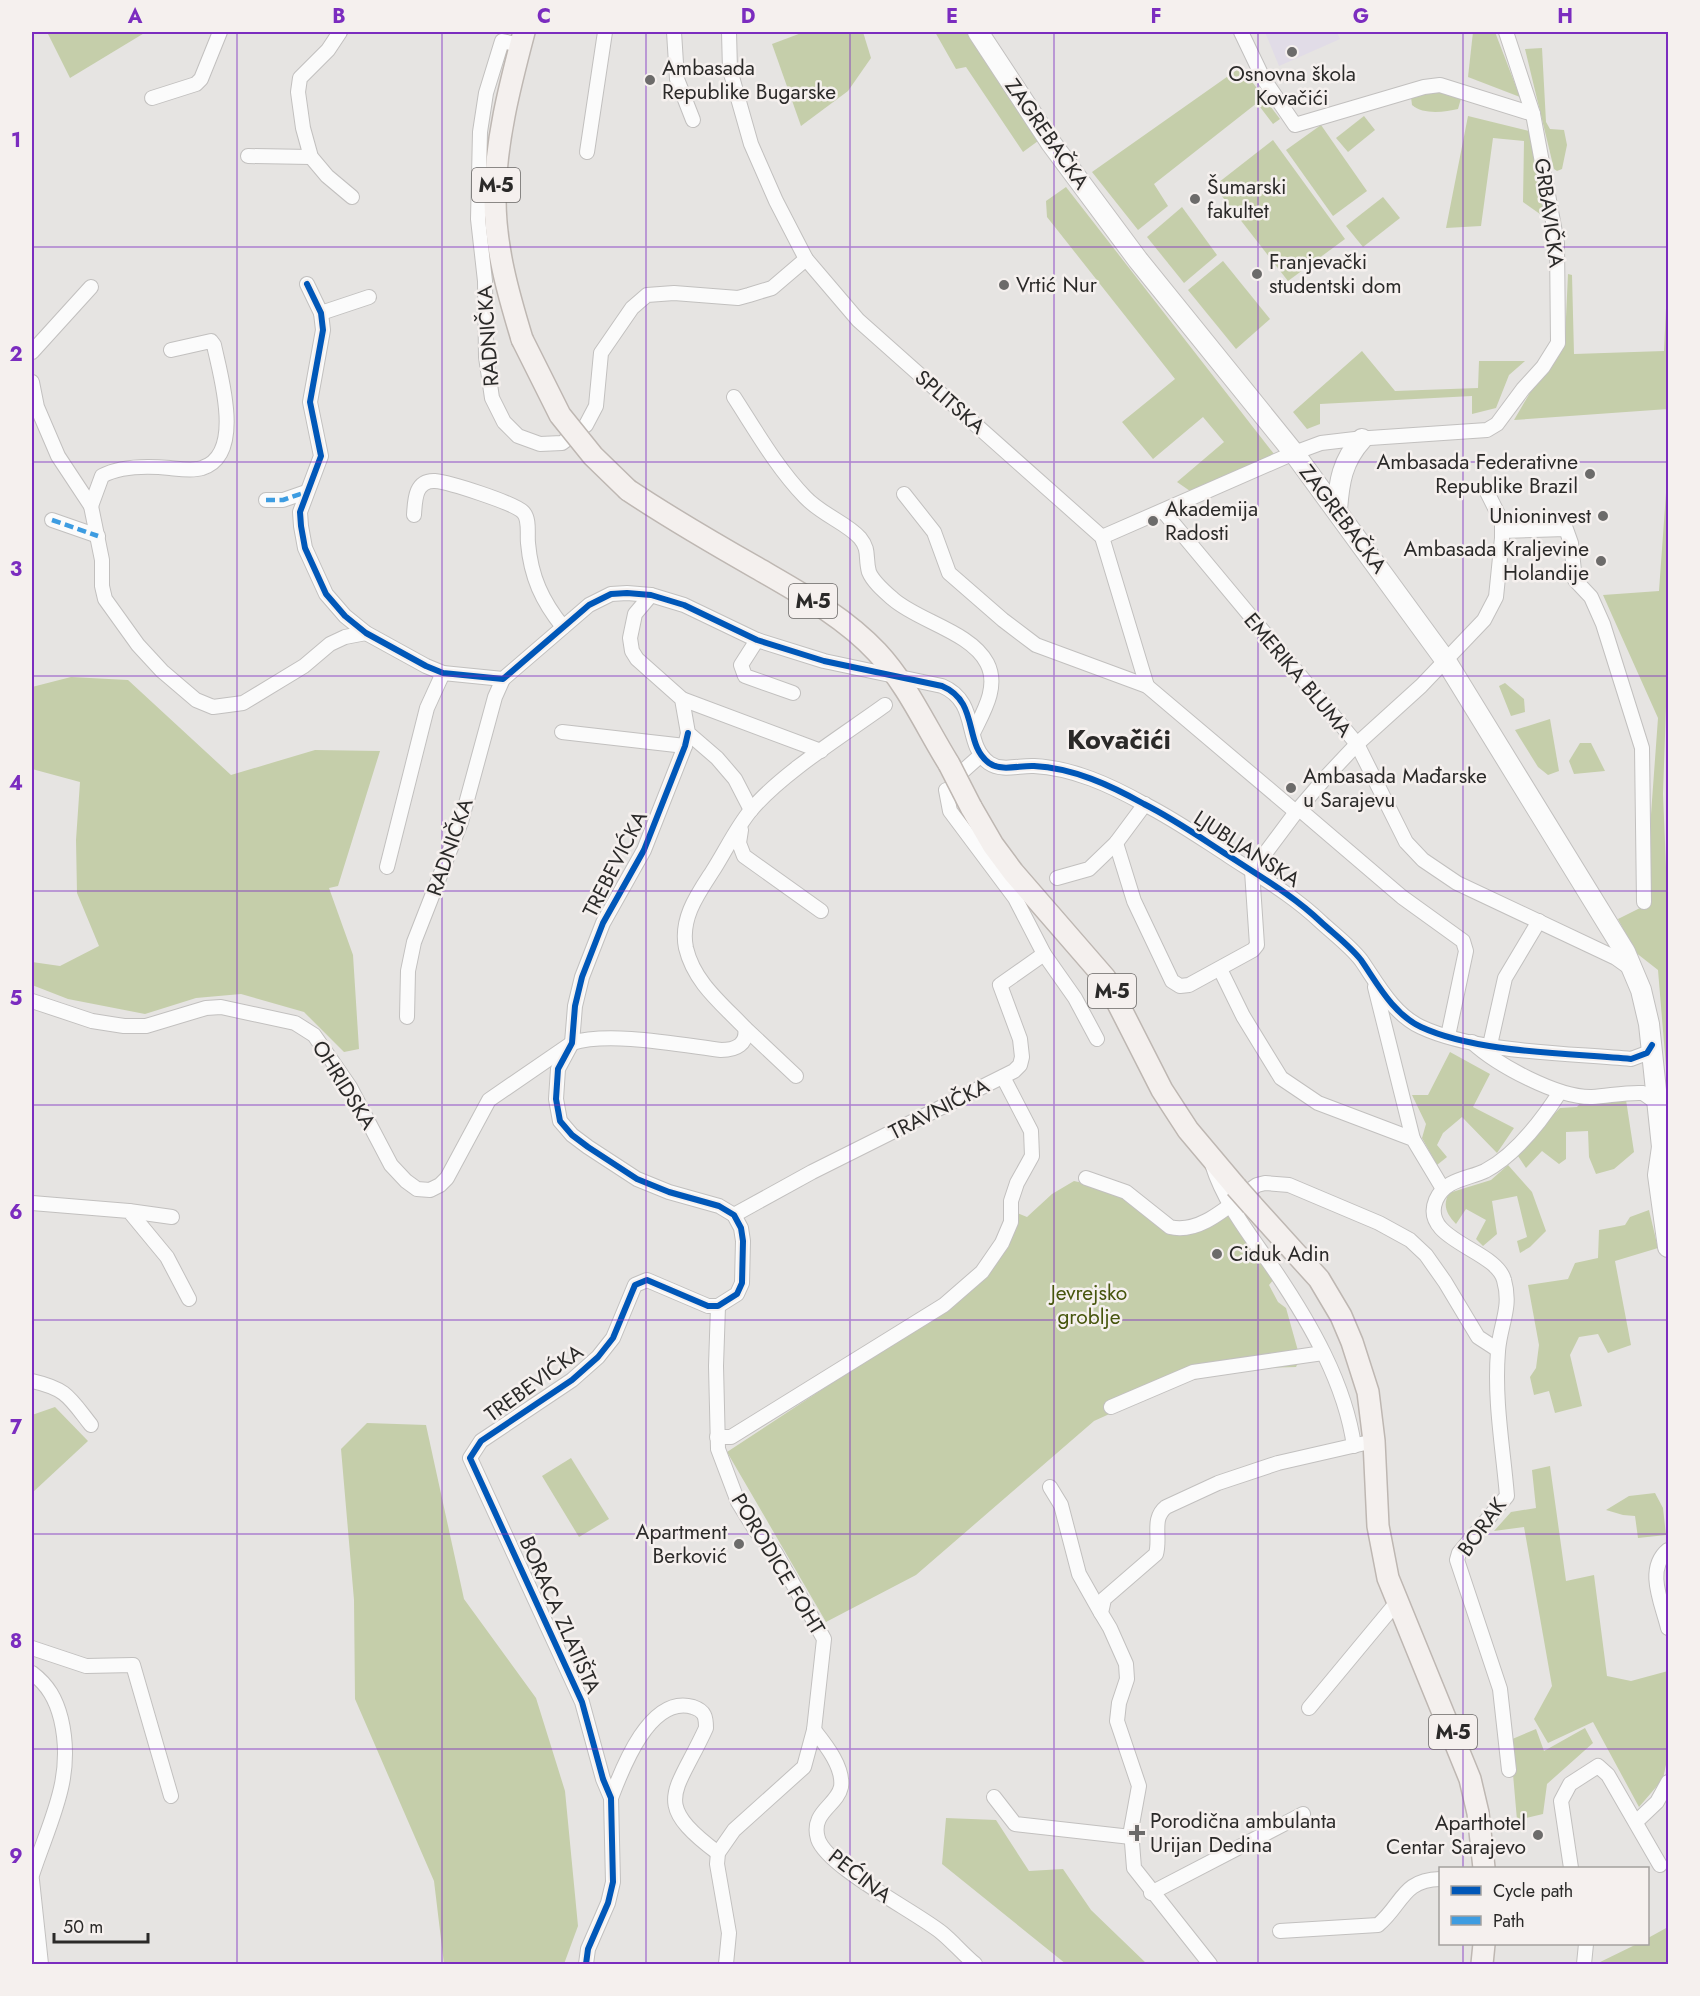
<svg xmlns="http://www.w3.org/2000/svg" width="1700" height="1996" font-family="Jost,sans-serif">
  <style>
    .education { fill: #e1dce7 }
    .green { fill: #c5ceaa }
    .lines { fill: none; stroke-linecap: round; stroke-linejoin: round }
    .street-casing { stroke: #c2c0bf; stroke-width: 16 }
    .secondary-casing { stroke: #c2c0bf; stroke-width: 22 }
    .primary-casing { stroke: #beb7b2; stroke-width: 24 }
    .street { stroke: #fbfbfb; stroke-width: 14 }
    .secondary { stroke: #fbfbfb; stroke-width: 20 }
    .primary { stroke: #f4f0ee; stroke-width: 21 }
    .primary-bridge-casing { stroke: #beb7b2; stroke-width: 24; stroke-linecap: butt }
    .primary-bridge { stroke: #f4f0ee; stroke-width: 21 }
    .quiet { stroke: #3d9ce1; stroke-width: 4.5; stroke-dasharray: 9 4.5; stroke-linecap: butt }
    .cycleway-casing { stroke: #f5f0ee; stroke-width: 10 }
    .cycleway { stroke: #0057b8; stroke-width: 6 }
    .grid { fill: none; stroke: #7b2cbf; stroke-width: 1.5; stroke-opacity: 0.55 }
    .poi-dot { fill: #6c6b6a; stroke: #f5f0ee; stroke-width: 2 }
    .labels { text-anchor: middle; stroke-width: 5; stroke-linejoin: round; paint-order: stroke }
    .shield { fill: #f5f0ee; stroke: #686564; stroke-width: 1.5 }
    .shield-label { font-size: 20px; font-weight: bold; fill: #2b2a29 }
    .poi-label { font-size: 21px; fill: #2b2a29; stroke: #f5f0ee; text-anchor: start }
    .street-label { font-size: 21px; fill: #2b2a29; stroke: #f5f0ee }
    .park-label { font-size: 21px; fill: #46550c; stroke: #f5f0ee }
    .district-label { font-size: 27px; font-weight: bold; fill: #2b2a29; stroke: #f5f0ee }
    .neatline { fill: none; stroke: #7b2cbf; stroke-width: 2 }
    .grid-label { font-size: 20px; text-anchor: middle; font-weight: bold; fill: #7b2cbf }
  </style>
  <rect width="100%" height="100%" fill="#e6e4e2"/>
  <polygon class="education" points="1265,32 1337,32 1340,39 1279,66"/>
  <g class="green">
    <polygon points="47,32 146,32 70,78"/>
    <polygon points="804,32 863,32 871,58 848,91 801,126 772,44"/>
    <polygon points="935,32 967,32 1038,141 1023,152 966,67 956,69"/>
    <polygon points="1473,32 1495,32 1520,97 1468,77"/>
    <polygon points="1542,48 1546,122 1550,129 1564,130 1567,145 1562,169 1557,171 1554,169 1525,49"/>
    <polygon points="1241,67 1280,119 1273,124 1257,103 1154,184 1168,206 1138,230 1092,172"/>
    <path d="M1430,90l32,5 -4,14c-13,3 -35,6 -46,-4l-1,-8z"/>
    <polygon points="1364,116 1375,130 1348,152 1336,138"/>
    <polygon points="1468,116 1529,131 1547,219 1523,202 1524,141 1493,138 1481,226 1446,228"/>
    <polygon points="1321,125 1367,191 1333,216 1286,150"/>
    <polygon points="1273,140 1345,239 1288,281 1214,186"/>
    <polygon points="1066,187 1274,454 1190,491 1177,482 1224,442 1203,417 1153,459 1122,422 1175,379 1047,217 1046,201"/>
    <polygon points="1383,197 1400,218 1363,247 1346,226"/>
    <polygon points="1182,207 1217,255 1184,283 1147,237"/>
    <polygon points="1223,261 1270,319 1236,349 1188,290"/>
    <polygon points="1668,265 1668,648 1663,794 1668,916 1668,1091 1658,970 1635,952 1618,919 1648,904 1649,842 1658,718 1603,595 1659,591 1666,493 1668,409 1514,420 1531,391 1561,352 1565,339 1568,274 1572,275 1574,354 1664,351"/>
    <polygon points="1362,351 1395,391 1478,388 1479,361 1525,361 1509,375 1496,408 1472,414 1472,396 1320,404 1320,424 1307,429 1293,412"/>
    <polygon points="71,677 128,680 231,775 315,750 380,751 338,886 329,888 353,955 359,1049 344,1052 304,1012 241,994 196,998 145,1014 68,999 32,985 32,962 60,966 99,946 77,893 76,840 80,782 32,769 32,687"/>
    <polygon points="1505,683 1524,699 1525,712 1511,716 1499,686"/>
    <polygon points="1550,719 1559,771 1548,775 1538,767 1515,730"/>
    <polygon points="1580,743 1591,743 1605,771 1574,774 1569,761"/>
    <polygon points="1450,1052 1490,1074 1473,1107 1514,1128 1497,1153 1462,1117 1443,1133 1437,1145 1447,1157 1437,1165 1422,1138 1426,1124 1412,1095 1428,1095"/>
    <polygon points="1626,1100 1634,1152 1614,1169 1596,1174 1589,1157 1588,1131 1566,1132 1566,1159 1559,1164 1542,1151 1526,1168 1516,1153 1560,1108 1577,1107 1582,1101"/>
    <path d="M1508,1165l24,27 14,39 -16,16 -10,6 -3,-12 10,-4 -10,-41 -25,5 5,33 -14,12 -7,-7 10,-19 -20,-11 -10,15c-9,-10 -14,-18 -7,-31l42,-13z"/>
    <polygon points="1074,1181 1123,1192 1170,1232 1224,1216 1231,1216 1274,1279 1269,1285 1278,1302 1286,1308 1300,1358 1296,1367 1235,1369 1171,1386 1094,1421 916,1575 826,1622 727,1452 961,1298 1015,1212 1027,1217 1052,1194"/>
    <polygon points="1649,1210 1658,1248 1615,1261 1631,1345 1608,1353 1598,1334 1579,1337 1570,1355 1582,1406 1555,1413 1549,1391 1534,1395 1530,1377 1536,1368 1539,1345 1528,1285 1568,1279 1575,1263 1598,1258 1599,1230 1625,1225 1630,1217"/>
    <polygon points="55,1407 88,1441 32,1493 32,1415"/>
    <polygon points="367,1423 426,1425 464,1599 536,1698 565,1791 578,1926 564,1964 444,1964 434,1881 355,1699 354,1600 341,1449"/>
    <polygon points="571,1458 609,1519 579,1537 542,1476"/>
    <polygon points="1550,1466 1566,1581 1594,1575 1607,1676 1631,1681 1668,1671 1668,1755 1663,1779 1639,1807 1593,1722 1548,1743 1534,1719 1552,1686 1524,1527 1494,1531 1511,1512 1536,1508 1532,1470"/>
    <polygon points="1655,1493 1663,1508 1666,1535 1638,1538 1635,1516 1623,1515 1606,1510 1629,1496"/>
    <polygon points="1585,1728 1593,1743 1547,1784 1543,1814 1517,1820 1510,1740 1536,1729 1544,1751"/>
    <polygon points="946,1818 996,1820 1029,1871 1063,1869 1091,1910 1147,1964 1066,1964 942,1864"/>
    <polygon points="1668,1927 1668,1964 1596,1964 1637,1944 1648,1944 1648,1938"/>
  </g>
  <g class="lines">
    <defs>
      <g id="street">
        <polyline points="340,32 328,50 300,78 298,92 303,128 311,157 327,176 352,197"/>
        <polyline points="674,32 677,79 693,120"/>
        <polyline points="729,32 730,70 751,144 776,201 806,259 858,320 1102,537 1147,686"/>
        <polyline points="1241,32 1263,78 1295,125 1424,87 1440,85 1533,114"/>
        <polyline points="520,45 502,41 486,93 480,132 478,219 485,281 486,357 492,398 504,422 518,436 540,444 562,443 586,425 596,406 601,353 632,308 647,295 674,293 738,298 749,295 772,288 806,259"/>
        <polyline points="152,98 196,84 201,79 220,32"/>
        <polyline points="587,152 605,32"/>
        <polyline points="248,156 311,157"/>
        <path d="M307,284l14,29 2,17 -13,72 11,54 -21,56 1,14 4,22 21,46 19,22 21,17 60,33 17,7 60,6 86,-74 22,-11 16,-1 24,2 33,10 73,35 67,21 118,25c38,16 21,58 47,77 13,9 31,2 45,3 39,2 76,19 110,38 30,15 57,34 85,52 32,21 65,40 92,66 13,12 29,24 40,38 16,23 32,54 60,67 56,26 147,26 210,32l16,-6 5,-8"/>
        <polyline points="321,313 369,297"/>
        <polyline points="32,352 91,287"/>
        <polyline points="32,382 37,407 58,456 91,506 102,560 102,586 105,599 138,645 162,671 196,700 213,707 243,703 304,666 330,644 345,637 366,633"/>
        <path d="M734,397c22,34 43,71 71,100 17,18 42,26 55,41 10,12 5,20 9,34 4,10 16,20 24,27 25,22 78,33 94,64 12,23 -3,48 -13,68"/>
        <polyline points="904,494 934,532 949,573 1003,620 1036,645 1147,686 1296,812"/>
        <polyline points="266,500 283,500 306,492"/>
        <path d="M91,506l11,-30c20,-11 47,-10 68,-8 10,1 23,3 32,0 43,-13 18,-94 12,-123l-3,-4 -40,9"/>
        <polyline points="1163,511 1357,744 1406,842 1423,860 1457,883 1616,958 1630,968"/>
        <path d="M414,515c1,-15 1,-35 21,-34 14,1 79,22 88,31 7,7 4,22 5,31 3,34 14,58 35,84"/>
        <polyline points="52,520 98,536"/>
        <polyline points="1502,531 1566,529 1571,543 1575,580 1591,597 1603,624 1642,748 1644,902"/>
        <polyline points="1102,537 1294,453 1321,443 1355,439 1487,430 1497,424 1523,389 1543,367 1558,343 1557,243 1533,114 1506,32"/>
        <polyline points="651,595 635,614 630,638 632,651 637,659 682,699 688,733 717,758 735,779 751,810"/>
        <polyline points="757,640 741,665 745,676 793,693"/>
        <polyline points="682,699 821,751"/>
        <polyline points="562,732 685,746"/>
        <polyline points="963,771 981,755"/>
        <polyline points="946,790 950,811 1015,898 1044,954 1075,998 1097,1039"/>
        <polyline points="1299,809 1402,897 1463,941 1466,951 1448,1036"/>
        <polyline points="741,830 739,843 744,856 821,911"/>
        <polyline points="1116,843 1134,901 1172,981 1180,986 1189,985 1253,950 1257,945 1252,871 1296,812 1326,777 1357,744 1421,686 1484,620 1496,597 1502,538 1502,522 1486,490"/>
        <polyline points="387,867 427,708 443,673"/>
        <polyline points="1057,878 1089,869 1116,843 1145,804"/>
        <polyline points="1220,969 1243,1016 1281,1078 1318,1103 1413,1139 1443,1189"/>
        <polyline points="1375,987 1413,1139"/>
        <path d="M32,1001l60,20 32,5h22l60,-18 15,-1 74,16 19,12 36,52 41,78 15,16 11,8 13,1 10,-5 7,-7 42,-78 83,-57c37,-12 109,2 149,7 15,0 27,-6 24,-22 -24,-25 -51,-46 -59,-80 -6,-29 11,-53 26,-76 13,-20 24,-44 39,-62 31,-37 94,-76 134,-105"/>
        <polyline points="407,1017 408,971 414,942 461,822 495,697 503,679"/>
        <polyline points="745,1028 796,1076"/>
        <path d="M1472,1042c25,23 86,56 120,55 17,-1 34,-5 51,-4l14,10"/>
        <polyline points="1490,1045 1505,978 1539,921"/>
        <path d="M1212,1164c13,41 39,72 63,107 35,52 70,112 79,175"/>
        <path d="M1086,1178l40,14 44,35c32,8 63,-26 87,-42l8,-2 24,2 90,38 31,17 16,15 19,27 33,55 20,13"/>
        <polyline points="32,1203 129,1211 167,1257 189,1299"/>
        <polyline points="129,1211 172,1217"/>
        <polyline points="734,1215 812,1172 1014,1071 1020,1065 1022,1057 1020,1039 1000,985 1044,954"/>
        <polyline points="718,1306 716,1366 718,1449 738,1502 756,1531 775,1552 824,1639 814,1730 804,1767 734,1830 718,1853 717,1864 729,1933 726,1964"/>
        <path d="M32,1381c35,8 37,16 59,44"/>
        <polyline points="1111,1407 1193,1372 1323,1353"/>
        <polyline points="717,1437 731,1437 944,1305 982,1272 1002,1243 1011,1222 1011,1201 1017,1183 1032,1156 1031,1131 1003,1077"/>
        <polyline points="1050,1487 1061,1505 1079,1574 1101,1613"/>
        <path d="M1668,1550c-23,19 -6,53 0,78"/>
        <polyline points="32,1648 86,1666 133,1665 171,1796"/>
        <path d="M32,1673c16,12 24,26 29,46 14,59 -11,101 -29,156"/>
        <polyline points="1309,1708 1397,1602"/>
        <path d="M814,1730c11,14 30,37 27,57 -4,19 -31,25 -23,52 9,28 100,74 124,94 11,9 21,21 33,31"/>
        <path d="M1509,1770l-9,-81 -43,-129 2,-7 48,-57c-4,-48 -13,-96 -9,-145 2,-27 14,-43 6,-71 -8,-31 -85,-40 -68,-80 9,-21 32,-21 49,-29 30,-16 57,-51 75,-79"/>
        <polyline points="994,1797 1015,1824 1131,1837"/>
        <path d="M611,1798c11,-29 39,-104 82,-91 12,4 13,10 13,21 -30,66 -56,74 12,125"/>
        <polyline points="1637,1821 1657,1802 1668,1782"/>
        <polyline points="1571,1868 1561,1801 1570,1784 1598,1766 1608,1775 1660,1865"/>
        <polyline points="32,1880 41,1964"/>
        <polyline points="1151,1893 1303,1814"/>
        <path d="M1280,1931l98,-6c25,-21 24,-45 62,-46"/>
        <polyline points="586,1964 588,1949 608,1903 613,1882 611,1798 603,1779 582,1702 470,1458 481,1441 572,1380 598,1357 613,1338 635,1285 647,1280 708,1306 718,1306 737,1294 742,1283 743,1241 741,1228 734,1215 719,1206 669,1192 637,1179 588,1147 572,1135 560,1121 556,1099 558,1069 572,1043 575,1006 582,977 603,923 644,850 685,746 688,733"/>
        <path d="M1210,1964l-76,-96 -3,-38 8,-44 -22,-65 2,-18 8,-24 -1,-15 -16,-36 -9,-15 3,-14 52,-45c5,-17 -5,-35 10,-47l52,-24 60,-20 96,-22"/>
        <polyline points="1584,1964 1586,1944"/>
      </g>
      <g id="secondary">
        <polyline points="978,32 1051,143 1138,260 1294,453 1446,661 1625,952 1641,990 1649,1024 1662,1147 1668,1160"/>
        <path d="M1337,510c2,-28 5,-49 25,-71"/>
        <polyline points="1662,1147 1658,1175 1668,1247"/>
      </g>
      <g id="primary">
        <path d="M522,339c-14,-46 -27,-92 -27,-140 0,-56 15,-114 29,-167"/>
        <path d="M628,490c42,28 85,53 129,78 43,25 86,48 120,84 30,32 49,75 72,112"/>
        <polyline points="971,807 993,845 1013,872 1105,978 1162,1090 1188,1130 1236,1187"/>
        <polyline points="1252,1205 1319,1279 1341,1316 1352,1342 1368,1392 1374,1441 1378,1526 1388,1578 1470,1779 1478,1813 1484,1868"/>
        <polyline points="1482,1964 1484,1944"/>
      </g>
    </defs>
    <use href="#street" class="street-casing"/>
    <use href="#secondary" class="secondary-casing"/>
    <use href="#primary" class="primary-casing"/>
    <use href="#street" class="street"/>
    <use href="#secondary" class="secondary"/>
    <use href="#primary" class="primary"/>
    <defs>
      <g id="primary-bridge">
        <polyline points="522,339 560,415 593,456 628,490"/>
        <polyline points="949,764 971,807"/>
        <polyline points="1236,1187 1252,1205"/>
      </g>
    </defs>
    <use href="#primary-bridge" class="primary-bridge-casing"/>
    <use href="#primary-bridge" class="primary-bridge"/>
    <g class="quiet">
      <polyline points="266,500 283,500 306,492"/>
      <polyline points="52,520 98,536"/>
    </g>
    <defs>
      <g id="cycleway">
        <path d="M307,284l14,29 2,17 -13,72 11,54 -21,56 1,14 4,22 21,46 19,22 21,17 60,33 17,7 60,6 86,-74 22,-11 16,-1 24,2 33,10 73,35 67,21 118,25c38,16 21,58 47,77 13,9 31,2 45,3 39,2 76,19 110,38 30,15 57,34 85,52 32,21 65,40 92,66 13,12 29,24 40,38 16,23 32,54 60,67 56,26 147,26 210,32l16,-6 5,-8"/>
        <polyline points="586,1964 588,1949 608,1903 613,1882 611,1798 603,1779 582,1702 470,1458 481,1441 572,1380 598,1357 613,1338 635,1285 647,1280 708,1306 718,1306 737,1294 742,1283 743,1241 741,1228 734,1215 719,1206 669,1192 637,1179 588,1147 572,1135 560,1121 556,1099 558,1069 572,1043 575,1006 582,977 603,923 644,850 685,746 688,733"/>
      </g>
    </defs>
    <use href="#cycleway" class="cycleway-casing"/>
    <use href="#cycleway" class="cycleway"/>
  </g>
  <path class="grid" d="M237,32v1932M442,32v1932M646,32v1932M850,32v1932M1054,32v1932M1258,32v1932M1463,32v1836M32,247h1636M32,462h1636M32,676h1636M32,891h1636M32,1105h1636M32,1320h1636M32,1534h1636M32,1749h1636M1463,1944v20"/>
  <g class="poi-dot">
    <circle cx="1292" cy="52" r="6"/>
    <circle cx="650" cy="80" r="6"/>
    <circle cx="1195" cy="199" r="6"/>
    <circle cx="1257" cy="274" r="6"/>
    <circle cx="1004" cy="285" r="6"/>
    <circle cx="1590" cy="474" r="6"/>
    <circle cx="1603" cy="516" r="6"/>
    <circle cx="1153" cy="521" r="6"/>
    <circle cx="1601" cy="561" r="6"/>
    <circle cx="1291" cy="788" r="6"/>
    <circle cx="1217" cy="1254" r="6"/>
    <circle cx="739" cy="1544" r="6"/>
    <path d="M1134 1824h6v6h6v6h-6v6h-6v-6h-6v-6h6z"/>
    <circle cx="1538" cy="1835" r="6"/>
  </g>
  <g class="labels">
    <g class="shield">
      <rect x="472" y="168" width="48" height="34" rx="4.5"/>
      <rect x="789" y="584" width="48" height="34" rx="4.5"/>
      <rect x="1088" y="974" width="48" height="34" rx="4.5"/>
      <rect x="1429" y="1715" width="48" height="34" rx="4.5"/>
    </g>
    <g class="shield-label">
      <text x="496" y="192">M-5</text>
      <text x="813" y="608">M-5</text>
      <text x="1112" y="998">M-5</text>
      <text x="1453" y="1739">M-5</text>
    </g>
    <g class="poi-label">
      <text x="662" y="75">Ambasada<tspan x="662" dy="24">Republike Bugarske</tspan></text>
      <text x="1292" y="81" text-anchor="middle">Osnovna škola<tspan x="1292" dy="24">Kovačići</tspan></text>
      <text x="1207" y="194">Šumarski<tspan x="1207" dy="24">fakultet</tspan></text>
      <text x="1269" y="269">Franjevački<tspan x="1269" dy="24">studentski dom</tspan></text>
      <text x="1016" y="292">Vrtić Nur</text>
      <text x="1578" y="469" text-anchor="end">Ambasada Federativne<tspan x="1578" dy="24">Republike Brazil</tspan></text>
      <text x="1165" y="516">Akademija<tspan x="1165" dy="24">Radosti</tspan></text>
      <text x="1591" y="523" text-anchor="end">Unioninvest</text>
      <text x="1589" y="556" text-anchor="end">Ambasada Kraljevine<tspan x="1589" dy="24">Holandije</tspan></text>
      <text x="1303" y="783">Ambasada Mađarske<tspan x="1303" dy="24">u Sarajevu</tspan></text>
      <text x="1229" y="1261">Ciduk Adin</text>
      <text x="727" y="1539" text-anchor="end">Apartment<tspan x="727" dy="24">Berković</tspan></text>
      <text x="1150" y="1828">Porodična ambulanta<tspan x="1150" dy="24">Urijan Dedina</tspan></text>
      <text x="1526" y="1830" text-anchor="end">Aparthotel<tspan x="1526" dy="24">Centar Sarajevo</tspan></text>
    </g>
    <g class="street-label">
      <text transform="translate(1047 134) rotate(55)" y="7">ZAGREBAČKA</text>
      <text transform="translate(1549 213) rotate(82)" y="7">GRBAVIČKA</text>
      <text transform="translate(488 336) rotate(-94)" y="7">RADNIČKA</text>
      <text transform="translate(950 402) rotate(41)" y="7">SPLITSKA</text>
      <text transform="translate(1343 519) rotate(53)" y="7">ZAGREBAČKA</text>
      <text transform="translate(1298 675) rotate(50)" y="7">EMERIKA BLUMA</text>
      <text transform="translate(450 847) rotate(-71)" y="7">RADNIČKA</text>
      <text transform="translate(1247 849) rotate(33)" y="7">LJUBLJANSKA</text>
      <text transform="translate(615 864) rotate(-63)" y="7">TREBEVIĆKA</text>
      <text transform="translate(344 1085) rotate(58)" y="7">OHRIDSKA</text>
      <text transform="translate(939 1109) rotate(-27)" y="7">TRAVNIČKA</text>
      <text transform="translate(534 1383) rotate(-36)" y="7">TREBEVIĆKA</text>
      <text transform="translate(1482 1527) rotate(-54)" y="7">BORAK</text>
      <text transform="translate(778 1564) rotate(59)" y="7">PORODICE FOHT</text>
      <text transform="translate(560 1615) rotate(66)" y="7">BORACA ZLATIŠTA</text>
      <text transform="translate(860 1876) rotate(38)" y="7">PEĆINA</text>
    </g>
    <g class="park-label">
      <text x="1089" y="1300">Jevrejsko<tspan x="1089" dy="24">groblje</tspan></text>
    </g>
    <g class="district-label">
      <text x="1119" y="749">Kovačići</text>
    </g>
  </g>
  <rect width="1700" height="1996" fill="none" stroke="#f5f0ee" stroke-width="66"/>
  <rect x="1439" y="1867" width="210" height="78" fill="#f5f0ee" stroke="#a4a19f" stroke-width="1.5"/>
  <rect x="1451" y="1886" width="30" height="9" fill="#0057b8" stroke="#a4a19f" stroke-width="1.5"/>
  <text x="1493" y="1897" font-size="18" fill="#2b2a29">Cycle path</text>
  <rect x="1451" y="1916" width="30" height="9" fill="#3d9ce1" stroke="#a4a19f" stroke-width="1.5"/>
  <text x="1493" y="1927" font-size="18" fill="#2b2a29">Path</text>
  <path d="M54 1933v9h94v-9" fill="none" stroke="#2b2a29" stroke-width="3"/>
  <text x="63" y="1933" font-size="18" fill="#2b2a29" stroke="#f5f0ee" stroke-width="4.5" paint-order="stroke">50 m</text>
  <rect x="33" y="33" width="1634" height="1930" class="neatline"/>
  <g class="grid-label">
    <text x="135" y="23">A</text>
    <text x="339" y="23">B</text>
    <text x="544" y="23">C</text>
    <text x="748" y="23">D</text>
    <text x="952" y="23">E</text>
    <text x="1156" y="23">F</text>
    <text x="1361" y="23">G</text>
    <text x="1565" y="23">H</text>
    <text x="16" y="147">1</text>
    <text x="16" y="361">2</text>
    <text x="16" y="576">3</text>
    <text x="16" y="790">4</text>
    <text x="16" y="1005">5</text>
    <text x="16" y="1219">6</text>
    <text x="16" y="1434">7</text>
    <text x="16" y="1648">8</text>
    <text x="16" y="1863">9</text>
  </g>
</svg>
